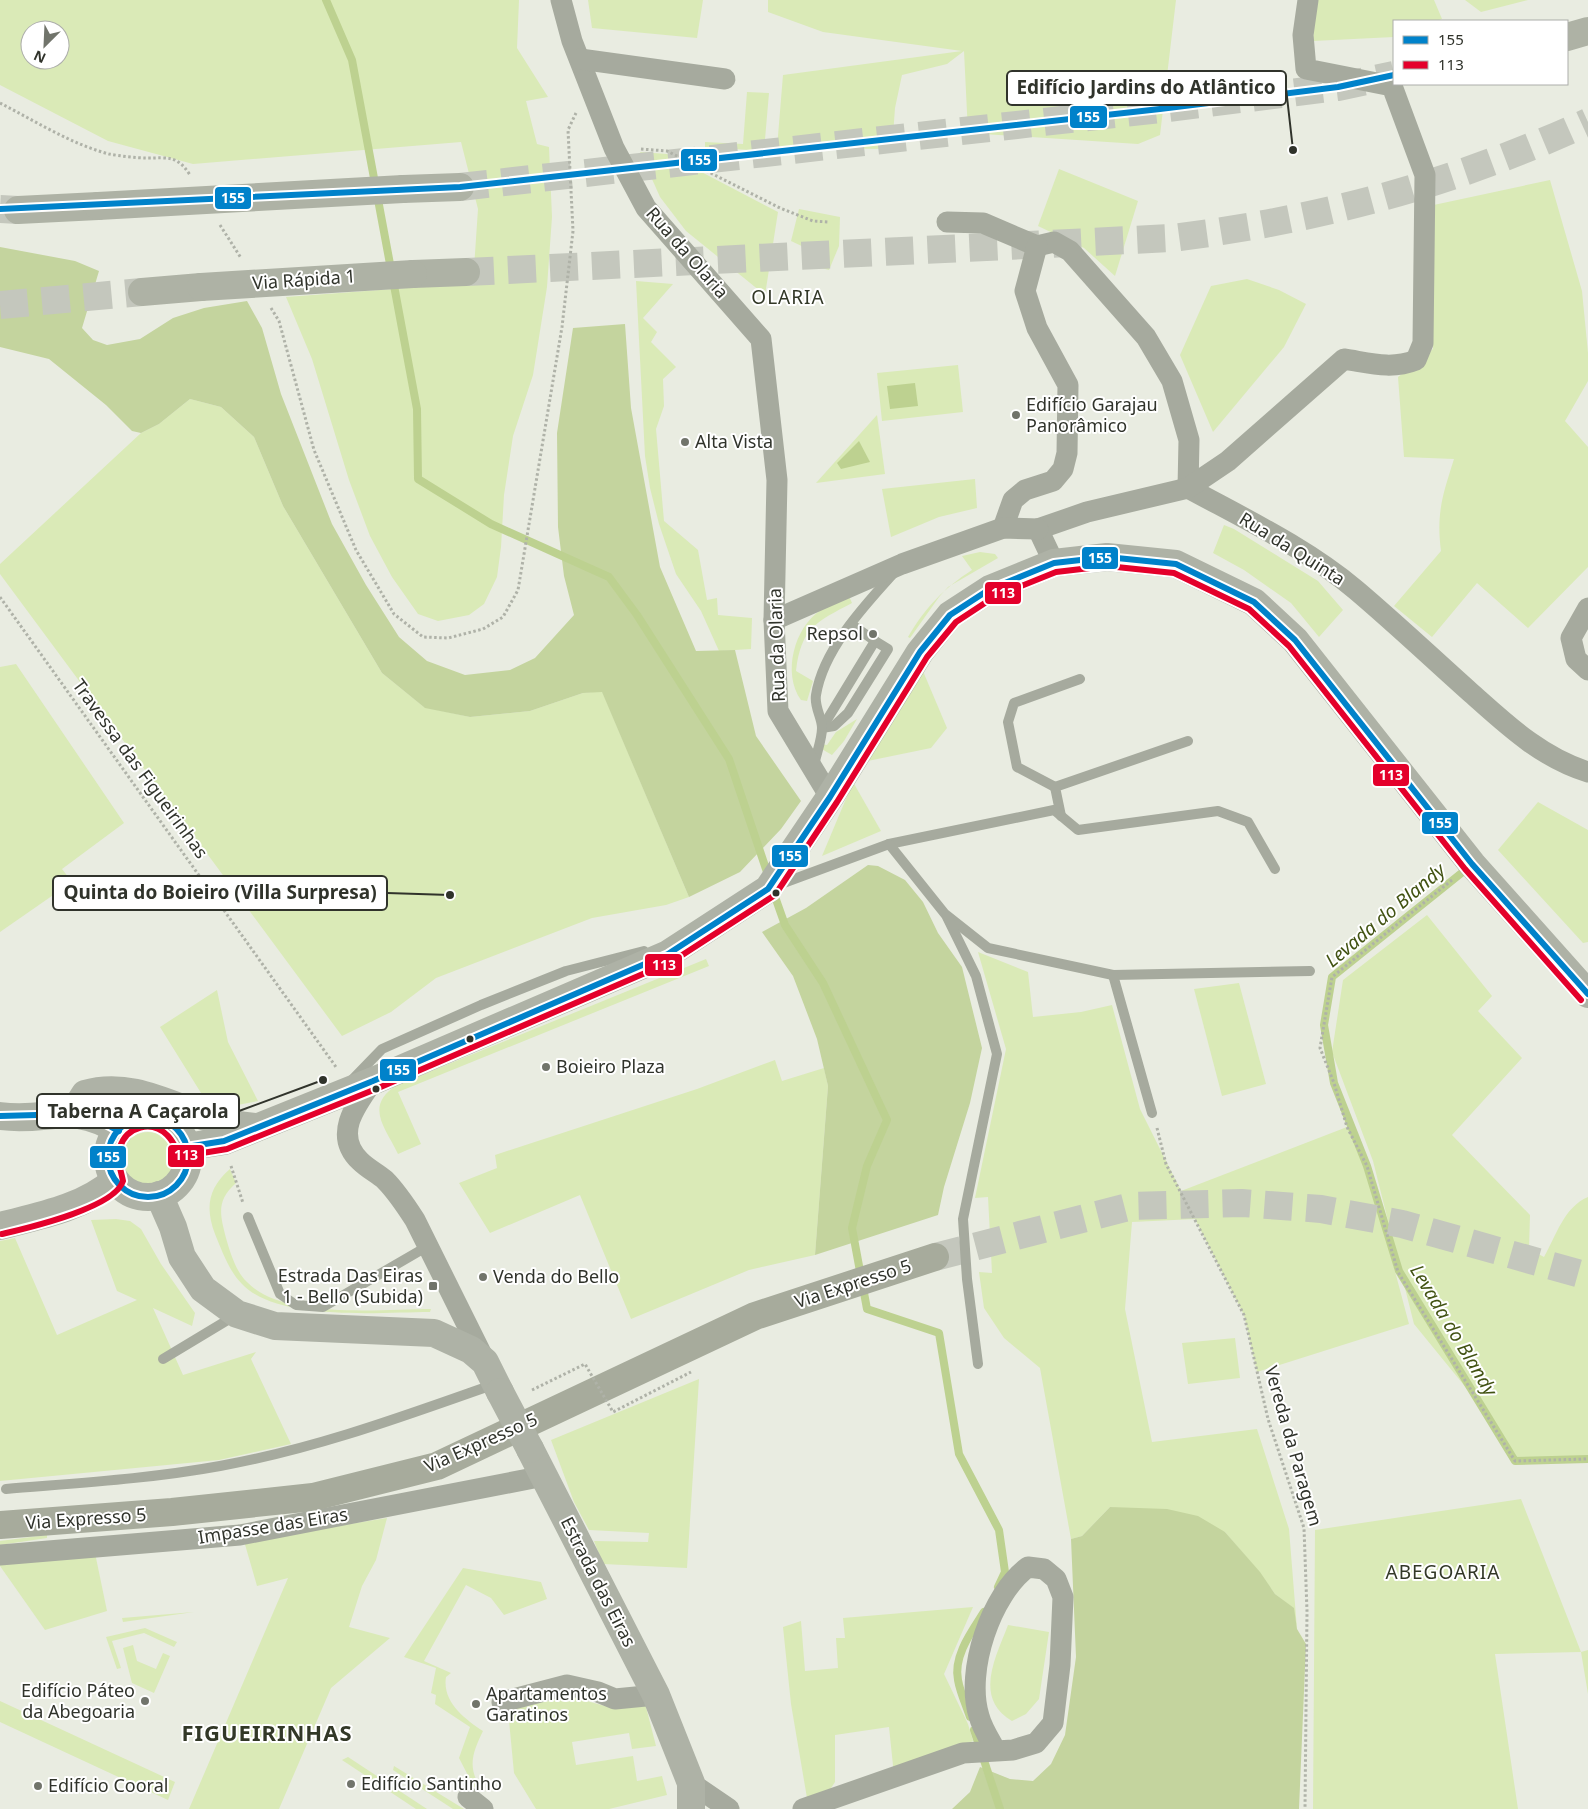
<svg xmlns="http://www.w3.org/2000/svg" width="1588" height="1809" font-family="'Noto Sans',sans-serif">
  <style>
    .green { fill: #daeab7; fill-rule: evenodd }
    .forest { fill: #c4d49e }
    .water { fill: #bdd190 }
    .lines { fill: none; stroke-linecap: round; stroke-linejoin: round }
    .stream { stroke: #bdd190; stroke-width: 8 }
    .primary-tunnel { stroke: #c4c7bd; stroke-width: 28; stroke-dasharray: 28 14; stroke-linecap: butt }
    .highway-tunnel { stroke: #c4c7bd; stroke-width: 28; stroke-dasharray: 28 14; stroke-linecap: butt }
    .path { stroke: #afb2a8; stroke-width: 3; stroke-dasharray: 2.5 2.5; stroke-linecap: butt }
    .lane { stroke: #a6aa9e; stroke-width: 10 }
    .street { stroke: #a6aa9e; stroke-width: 21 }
    .secondary { stroke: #aeb2a6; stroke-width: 28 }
    .primary { stroke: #a7ab9c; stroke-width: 28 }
    .highway { stroke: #aeb2a5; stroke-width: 28 }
    .path-bridge { stroke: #afb2a8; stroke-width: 3; stroke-dasharray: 2.5 2.5; stroke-linecap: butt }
    .secondary-bridge { stroke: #aeb2a6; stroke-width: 28 }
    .highway-bridge { stroke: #aeb2a5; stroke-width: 28 }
    .bus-1-casing { stroke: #fff; stroke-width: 10 }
    .bus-2-casing { stroke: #fff; stroke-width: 10 }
    .bus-1 { stroke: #0082ca; stroke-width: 6 }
    .bus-2 { stroke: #e4002b; stroke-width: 6 }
    .poi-dot { fill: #71746b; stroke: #fff; stroke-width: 2 }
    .bus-dot { fill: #30332b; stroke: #fff; stroke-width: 2 }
    .labels { text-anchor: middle; stroke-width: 4; stroke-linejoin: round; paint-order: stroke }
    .street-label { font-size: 18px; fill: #30332b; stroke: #fff }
    .poi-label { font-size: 18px; fill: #30332b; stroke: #fff; text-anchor: start }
    .neighbourhood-label { font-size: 19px; letter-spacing: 1px; fill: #323827; stroke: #fff }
    .water-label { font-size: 19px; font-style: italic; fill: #425313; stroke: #fff }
    .district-label { font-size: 22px; font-weight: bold; letter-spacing: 1px; fill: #323827; stroke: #fff }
    .leader { fill: none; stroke: #30332b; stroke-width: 2 }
    .callout-dot { fill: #30332b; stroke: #fff; stroke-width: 2 }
    .callout { fill: #fff; stroke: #30332b; stroke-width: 2 }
    .callout-label { font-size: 19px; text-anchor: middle; font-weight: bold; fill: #30332b }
    .line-badge { stroke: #fff; stroke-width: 2 }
    .badge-label { font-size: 14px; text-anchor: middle; font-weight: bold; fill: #fff }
  </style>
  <rect width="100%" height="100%" fill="#e9ece1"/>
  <g class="green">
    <path d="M0,0h519l-2,48 31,49 -22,4 11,43 12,3 3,70 -5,70 -14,88 -20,61 -9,59 -3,52 -4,30 -13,27 -15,11 -31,6 -20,-7 -26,-37 -22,-41 -21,-56 -37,-121 -26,-62 187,-14 5,-74 -17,-67 -268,22 -85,-23 -108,-56zM30,30h30v30h-30z"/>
    <polygon points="588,0 703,0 697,38 592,28"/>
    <polygon points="768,0 1176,0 1160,135 1138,144 968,133 964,51 947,64 902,75 895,108 892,149 777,148 783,75 962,51 823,32 768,12"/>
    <polygon points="1315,0 1434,0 1442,19 1436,21 1394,21 1394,37 1313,41"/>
    <polygon points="1465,0 1528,0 1481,12"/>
    <polygon points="747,92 769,93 764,151 705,147 705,142 743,144"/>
    <polygon points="640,152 667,154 778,212 765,295 686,231 660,197"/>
    <polygon points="1059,169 1138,201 1115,276 1084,248 1038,226"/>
    <path d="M1550,180l32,111 6,62v28l-23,40 23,26v120l-60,61 -51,-45 -45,54 -38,-31 47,-55c-5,-38 2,-57 13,-92l-50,-2 -6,-80 35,-28 -4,-143z"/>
    <polygon points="799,209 840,217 839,246 829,270 802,263 808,249 791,241"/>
    <polygon points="1247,279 1279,290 1306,304 1284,347 1213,432 1180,355 1211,286"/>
    <polygon points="636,281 673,284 643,318 657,332 651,342 676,367 663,379 664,406 656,429 664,521 698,550 707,600 717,598 718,615 752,618 751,649 719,651 701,611 676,574 659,524 650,488 645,456"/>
    <polygon points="958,365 963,412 882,421 877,373"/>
    <polygon points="190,399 221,407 254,437 283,506 382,673 424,707 470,717 530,711 583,693 602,691 689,897 666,905 592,918 436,978 391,1012 342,1036 0,574 0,564 141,433 159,424"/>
    <polygon points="877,415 885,474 816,483"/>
    <polygon points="975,479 977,508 939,517 891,537 882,489"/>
    <polygon points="1224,525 1234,529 1318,581 1343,610 1319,637 1291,603 1244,570 1213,553"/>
    <path d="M980,552l15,2 3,4 -50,29 -9,10 -29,41 -2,-1c17,-29 36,-49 64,-67l-10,-14z"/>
    <path d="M849,596l3,7c-36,19 -51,25 -56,68l17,10 -6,20 -6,-1c-19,-26 -7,-73 20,-90 8,-6 19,-9 28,-14z"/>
    <polygon points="917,657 947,728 931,748 858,763"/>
    <polygon points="16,664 124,823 62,869 72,882 0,932 0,667"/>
    <polygon points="857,719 844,741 832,755 820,748 821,744 827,745 836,732"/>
    <polygon points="853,782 881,831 822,856"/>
    <polygon points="1538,802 1588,830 1588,942 1583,943 1498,850"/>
    <path d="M1427,915l65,81 -14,15 44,47 -70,77 78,80 -1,34 15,8c12,-21 20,-50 44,-60v262l-73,2 -39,-61 -62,-76 -41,-163 -41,-109 11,-72z"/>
    <polygon points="978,952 1028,972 1033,1017 1081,1012 1112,1005 1140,1109 1181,1191 1347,1127 1367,1166 1409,1324 1257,1372 1244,1315 1195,1219 1132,1222 1125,1309 1152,1442 1257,1429 1289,1529 1297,1629 1293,1608 1275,1594 1259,1572 1225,1532 1110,1507 1082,1536 1071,1539 1040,1368 1004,1338 984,1308 979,1272 992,1273 988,1197 975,1198 1006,1049"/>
    <path d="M706,959l3,7 -311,126 23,52 -23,10c-13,-27 -34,-48 -1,-69z"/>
    <polygon points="1239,983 1266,1084 1222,1096 1194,989"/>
    <polygon points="217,990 228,1042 258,1101 232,1106 206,1101 160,1027"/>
    <polygon points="775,1060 782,1081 824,1068 828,1086 815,1255 749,1270 631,1319 580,1195 490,1233 459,1183 497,1168 495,1155 697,1089"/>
    <circle cx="148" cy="1159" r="27"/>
    <path d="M230,1169l6,14c-20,18 -16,31 -10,55 4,14 10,34 21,44 35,38 135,27 184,27l-1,3c-50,0 -152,10 -188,-28 -13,-13 -20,-33 -27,-50 -10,-26 -7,-46 15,-65z"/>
    <polygon points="116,1219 130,1221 141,1229 161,1264 195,1313 192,1326 153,1308 183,1375 256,1352 251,1359 291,1444 219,1460 0,1481 0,1241 15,1238 57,1335 137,1300 117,1291 91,1220"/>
    <polygon points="1235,1338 1240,1378 1188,1384 1182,1343"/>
    <polygon points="699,1379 687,1568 603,1564 594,1541 648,1542 649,1533 589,1530 574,1502 551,1440"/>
    <polygon points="1521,1499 1581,1652 1588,1650 1588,1694 1581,1652 1495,1654 1518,1809 1313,1809 1315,1530"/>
    <polygon points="387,1518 376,1560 362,1586 349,1627 390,1638 331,1688 279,1809 189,1809 288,1578 257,1586 244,1541"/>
    <polygon points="47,1535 47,1538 0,1545 0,1541"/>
    <polygon points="95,1553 107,1611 45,1630 0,1566 0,1563"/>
    <path d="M463,1568l78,14 6,17 -43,16 -13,-17 -25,-13 -42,76 27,12 -5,4c-4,25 19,42 37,54 -9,19 -16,34 -4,54l-5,2 -15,-29 11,-31 -35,-23 1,-9 -5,-2 5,-25 -32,-11z"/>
    <polygon points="973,1607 944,1674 968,1724 973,1741 894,1775 889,1727 835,1735 835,1782 829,1791 807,1798 791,1704 783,1627 801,1621 805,1671 838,1668 836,1638 845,1638 843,1618"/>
    <polygon points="194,1612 123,1622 122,1618"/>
    <path d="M1008,1625l41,7 -10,67 -13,15 -14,7c-39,-23 -16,-64 -4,-96z"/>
    <polygon points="145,1628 177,1642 174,1647 144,1633 112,1641 121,1668 117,1669 106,1637"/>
    <polygon points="133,1645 137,1661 156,1669 163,1653 170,1656 154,1693 132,1683 123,1648"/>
    <polygon points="565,1695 605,1706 644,1699 656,1746 632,1749 629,1733 572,1742 576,1765 633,1756 637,1781 662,1776 667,1795 609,1809 536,1809 514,1773 508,1710"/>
    <polygon points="0,1701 175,1782 168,1800 0,1722"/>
    <polygon points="348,1757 427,1809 416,1809 342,1760"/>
    <polygon points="394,1766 464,1809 453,1809 393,1770"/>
  </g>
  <g class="forest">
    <polygon points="0,247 75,261 99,271 82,328 93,340 107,345 140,339 173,318 204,308 247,301 262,328 281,394 332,524 366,585 399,637 427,661 465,675 510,670 535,658 574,615 564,576 558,527 557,433 573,328 625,324 631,408 660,567 696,651 735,650 756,736 801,801 781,829 740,872 689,897 602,692 583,693 530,711 470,717 425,708 382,673 283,506 254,437 221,407 190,399 159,424 141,433 132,431 106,405 49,359 0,347"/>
    <polygon points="868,865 878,866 905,880 923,902 938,933 962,967 982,1048 970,1103 944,1187 938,1215 815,1255 828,1086 817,1039 793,976 762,932 806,908"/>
    <polygon points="1110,1507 1167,1509 1198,1516 1225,1532 1260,1572 1275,1594 1294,1608 1297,1629 1306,1644 1299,1809 952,1809 970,1792 980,1767 1010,1779 1033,1781 1051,1764 1065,1735 1076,1657 1071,1539 1082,1536"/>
  </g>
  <g class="water">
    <polygon points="915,383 918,406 890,409 887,386"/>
    <polygon points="859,441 870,462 841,469 837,463"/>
  </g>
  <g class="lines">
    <g class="stream">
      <polyline points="326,0 352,60 417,409 418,479 491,524 609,577 637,615 729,759 769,878"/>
      <polyline points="1469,867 1332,977 1324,1025 1334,1083 1367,1166 1399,1271 1515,1461 1588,1459"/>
      <polyline points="773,891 785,925 823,983 887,1120 867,1166 852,1228 867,1309 939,1333 959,1454 999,1530 1005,1572 998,1587"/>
      <path d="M970,1717c-4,-12 -10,-25 -12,-37 -5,-24 14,-49 26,-68"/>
      <polyline points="974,1730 1000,1809"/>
    </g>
    <polyline class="primary-tunnel" points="935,1257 1132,1206 1242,1203 1321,1209 1402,1224 1588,1276"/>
    <g class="highway-tunnel">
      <polyline points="460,187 1160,109 1338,87 1394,75"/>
      <polyline points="0,209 18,210"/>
      <path d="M466,272l706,-34c147,-18 281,-54 416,-116"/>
      <polyline points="0,305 142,292"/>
    </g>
    <g class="path">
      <path d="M0,103c35,18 71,41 109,51 11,2 27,4 38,4 22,0 30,-3 43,17"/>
      <polyline points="641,149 667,151 780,208 813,221 828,222"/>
      <polyline points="220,225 241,258"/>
      <polyline points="271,308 279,321 314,450 356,550 394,614 423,637 448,638 483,629 503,617 518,590 562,327 573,231 568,130 576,113"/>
      <polyline points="0,597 336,1067"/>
      <polyline points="1452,880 1332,977 1320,1048 1334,1083 1347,1127 1367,1166 1398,1272 1515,1461 1588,1459"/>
      <polyline points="1157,1128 1166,1164 1244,1315 1268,1419 1304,1528 1307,1611 1305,1809"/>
      <polyline points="231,1166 243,1203"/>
    </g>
    <g class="lane">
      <polyline points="822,728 875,641 851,624"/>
      <polyline points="822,728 834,726 848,713 888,649 875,641"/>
      <path d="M814,766c2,-12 8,-26 8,-38 0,-11 -8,-21 -6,-33 7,-45 48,-89 77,-121"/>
      <polyline points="1055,787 1017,767 1008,722 1014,703 1080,679"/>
      <polyline points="1061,816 1055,787 1188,741"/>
      <polyline points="889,844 1054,810 1078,830 1218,811 1248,822 1275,869"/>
      <polyline points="778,885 889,844 945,914 988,948 1113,975 1310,971"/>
      <polyline points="947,917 976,976 997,1054 963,1219 967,1279 978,1364"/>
      <polyline points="1113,975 1152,1113"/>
      <polyline points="351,1081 382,1049 481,1005 566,971 644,951"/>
      <polyline points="248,1217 280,1294 296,1305 323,1307 428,1246"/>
      <polyline points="163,1359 236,1315"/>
      <path d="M6,1489c71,-6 143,-10 214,-23 95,-17 184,-50 275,-82"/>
    </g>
    <g class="street">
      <polyline points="561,0 572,41 614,148 646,208 761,339 777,480 774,620 778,711 830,797"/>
      <polyline points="580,59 725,79"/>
      <polyline points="947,222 983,223 1037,246 1054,242 1070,251 1146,337 1172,381 1189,440 1188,488"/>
      <path d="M1188,488c57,31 118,60 168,102 39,33 76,68 114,102 36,32 70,65 118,80"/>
      <polyline points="1003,528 1013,500 1025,490 1053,481 1063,469 1067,453 1068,385 1037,328 1025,291 1037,246"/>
      <path d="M1038,529l49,-17 101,-24 40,-27 116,-102c26,4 47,11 72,1l7,-17 2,-168 -33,-89 -86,-17 -3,-34 5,-35"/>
      <polyline points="1038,529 1054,563"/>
      <polyline points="1588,608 1571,638 1576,659 1588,670"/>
      <polyline points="774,620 902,564 1003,528 1038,529"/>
      <path d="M373,1081c-18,25 -40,54 -13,80 8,8 17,12 25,19 12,12 21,26 30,40l70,141"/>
      <polyline points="0,1555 240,1535 544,1476"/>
      <polyline points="502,1702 567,1685 598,1692 615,1699 656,1695"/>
      <polyline points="691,1783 729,1809"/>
      <polyline points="468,1797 483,1809"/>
      <path d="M803,1809l160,-56 50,-3 23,-7 17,-20 7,-58 3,-68 -7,-18 -12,-10 -16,-2c-37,27 -63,104 -49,149 3,12 11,24 17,35"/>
    </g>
    <g class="secondary">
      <path d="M73,1113l12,-19c47,-14 89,14 133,27 13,4 26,5 39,6"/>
      <path d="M0,1116c49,7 70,-16 119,15"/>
      <circle cx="148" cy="1157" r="40"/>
      <polyline points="186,1147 224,1141 373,1081 668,954 768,889 830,797 920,652 950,615 990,589 1054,563 1107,557 1176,564 1254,602 1295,640 1472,864 1588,994"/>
      <polyline points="159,1195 173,1227 182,1257 203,1289 237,1314 275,1326 434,1333 471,1350 485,1362 500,1392"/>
      <path d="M0,1226c39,-10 83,-18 114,-45"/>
      <polyline points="530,1449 656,1695 691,1783 691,1809"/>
    </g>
    <polyline class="primary" points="0,1525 172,1512 313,1497 437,1466 755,1316 935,1257"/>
    <g class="highway">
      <polyline points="1567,37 1588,31"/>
      <polyline points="403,189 460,187"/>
      <polyline points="18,210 98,206"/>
      <polyline points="413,274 466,272"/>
      <polyline points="142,292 201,287"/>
    </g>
    <polyline class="path-bridge" points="532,1390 585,1364 613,1412 691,1372"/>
    <polyline class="secondary-bridge" points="500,1392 530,1449"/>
    <g class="highway-bridge">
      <polyline points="98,206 403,189"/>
      <polyline points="201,287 413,274"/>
    </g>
    <defs>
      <g id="bus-1">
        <polyline points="0,209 460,187 1160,109 1338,87 1394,75"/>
        <polyline points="0,1116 73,1114 102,1122 119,1131"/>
        <circle cx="148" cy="1157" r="40"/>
        <polyline points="186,1147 224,1141 373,1081 668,954 768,889 830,797 920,652 950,615 990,589 1054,563 1107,557 1176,564 1254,602 1295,640 1472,864 1588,994"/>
      </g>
      <path id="bus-2" d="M2,1234c25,-6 113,-26 121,-53 -2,-11 -7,-22 -3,-34 7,-21 32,-27 47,-12 7,6 8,16 17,21l43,-7 149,-60 297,-128 102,-66 62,-93 90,-145 29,-35 38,-25 62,-25 51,-6 67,7 75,36 40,37 176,223 116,131"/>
    </defs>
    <use href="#bus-1" class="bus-1-casing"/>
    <use href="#bus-2" class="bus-2-casing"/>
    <use href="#bus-1" class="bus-1"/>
    <use href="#bus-2" class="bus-2"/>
  </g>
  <g class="poi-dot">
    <circle cx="1016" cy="415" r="5"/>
    <circle cx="685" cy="442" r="5"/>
    <circle cx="873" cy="634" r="5"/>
    <circle cx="546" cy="1067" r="5"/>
    <circle cx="483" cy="1277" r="5"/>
    <rect x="428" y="1281" width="10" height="10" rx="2.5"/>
    <circle cx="145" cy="1701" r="5"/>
    <circle cx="476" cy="1704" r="5"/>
    <circle cx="351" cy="1784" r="5"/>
    <circle cx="38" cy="1786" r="5"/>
  </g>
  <g class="bus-dot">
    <circle cx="776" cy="893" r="4.5"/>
    <circle cx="470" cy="1039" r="4.5"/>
    <circle cx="376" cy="1089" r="4.5"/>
  </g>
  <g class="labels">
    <g class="street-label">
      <text transform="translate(687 253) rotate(49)" y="6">Rua da Olaria</text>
      <text transform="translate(304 280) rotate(-4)" y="6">Via Rápida 1</text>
      <text transform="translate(1292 549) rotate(32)" y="6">Rua da Quinta</text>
      <text transform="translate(777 645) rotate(-92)" y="6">Rua da Olaria</text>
      <text transform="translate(140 769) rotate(54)" y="6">Travessa das Figueirinhas</text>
      <text transform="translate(853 1284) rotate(-18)" y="6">Via Expresso 5</text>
      <text transform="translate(481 1443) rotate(-24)" y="6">Via Expresso 5</text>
      <text transform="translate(1293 1446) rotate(74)" y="6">Vereda da Paragem</text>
      <text transform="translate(86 1519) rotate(-4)" y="6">Via Expresso 5</text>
      <text transform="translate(273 1526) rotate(-9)" y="6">Impasse das Eiras</text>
      <text transform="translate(598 1582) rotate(63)" y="6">Estrada das Eiras</text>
    </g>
    <g class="poi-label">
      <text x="1026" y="411">Edifício Garajau<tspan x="1026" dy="21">Panorâmico</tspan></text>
      <text x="695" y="448">Alta Vista</text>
      <text x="863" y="640" text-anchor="end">Repsol</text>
      <text x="556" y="1073">Boieiro Plaza</text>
      <text x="423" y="1282" text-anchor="end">Estrada Das Eiras<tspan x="423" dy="21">1 - Bello (Subida)</tspan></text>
      <text x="493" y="1283">Venda do Bello</text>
      <text x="135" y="1697" text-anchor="end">Edifício Páteo<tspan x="135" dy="21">da Abegoaria</tspan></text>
      <text x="486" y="1700">Apartamentos<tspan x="486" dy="21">Garatinos</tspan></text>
      <text x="361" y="1790">Edifício Santinho</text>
      <text x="48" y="1792">Edifício Cooral</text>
    </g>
    <g class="neighbourhood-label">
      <text x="788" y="304">OLARIA</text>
      <text x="1443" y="1579">ABEGOARIA</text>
    </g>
    <g class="water-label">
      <text transform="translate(1385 915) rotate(-40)" y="7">Levada do Blandy</text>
      <text transform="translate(1454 1330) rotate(59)" y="7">Levada do Blandy</text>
    </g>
    <g class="district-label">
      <text x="267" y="1741">FIGUEIRINHAS</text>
    </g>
  </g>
  <path class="leader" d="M1293 150L1286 88M450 895L387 893M323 1080L239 1111"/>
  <g class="callout-dot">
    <circle cx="1293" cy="150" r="5"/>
    <circle cx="450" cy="895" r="5"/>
    <circle cx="323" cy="1080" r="5"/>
  </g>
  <g class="callout">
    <rect x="1007" y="71" width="279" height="34" rx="5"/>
    <rect x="53" y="876" width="334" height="34" rx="5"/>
    <rect x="37" y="1094" width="202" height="34" rx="5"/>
  </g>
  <g class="callout-label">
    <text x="1146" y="94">Edifício Jardins do Atlântico</text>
    <text x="220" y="899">Quinta do Boieiro (Villa Surpresa)</text>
    <text x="138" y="1118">Taberna A Caçarola</text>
  </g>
  <g class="line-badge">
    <rect x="1069" y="105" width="39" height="24" rx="5" fill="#0082ca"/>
    <rect x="680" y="148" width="38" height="24" rx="5" fill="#0082ca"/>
    <rect x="214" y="186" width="38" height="24" rx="5" fill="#0082ca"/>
    <rect x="1081" y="546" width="38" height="24" rx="5" fill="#0082ca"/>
    <rect x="984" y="581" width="38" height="24" rx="5" fill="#e4002b"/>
    <rect x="1372" y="763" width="38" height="24" rx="5" fill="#e4002b"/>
    <rect x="1421" y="811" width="38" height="24" rx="5" fill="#0082ca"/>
    <rect x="771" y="844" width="38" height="24" rx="5" fill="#0082ca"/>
    <rect x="644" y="953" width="39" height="24" rx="5" fill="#e4002b"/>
    <rect x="379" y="1058" width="38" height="24" rx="5" fill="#0082ca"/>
    <rect x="167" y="1144" width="38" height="24" rx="5" fill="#e4002b"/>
    <rect x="89" y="1145" width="38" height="24" rx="5" fill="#0082ca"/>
  </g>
  <g class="badge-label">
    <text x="1088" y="122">155</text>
    <text x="699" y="165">155</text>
    <text x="233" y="203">155</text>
    <text x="1100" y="563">155</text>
    <text x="1003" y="598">113</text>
    <text x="1391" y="780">113</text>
    <text x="1440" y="828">155</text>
    <text x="790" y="861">155</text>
    <text x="664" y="970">113</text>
    <text x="398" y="1075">155</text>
    <text x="186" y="1160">113</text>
    <text x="108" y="1162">155</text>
  </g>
  <rect x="1393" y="20" width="175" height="65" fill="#ffffff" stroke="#acadaa"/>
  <rect x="1403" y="36" width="25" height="8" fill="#0082ca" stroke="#acadaa"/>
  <text x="1438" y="45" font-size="15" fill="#30332b">155</text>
  <rect x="1403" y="61" width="25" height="8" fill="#e4002b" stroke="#acadaa"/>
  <text x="1438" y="70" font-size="15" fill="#30332b">113</text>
  <g transform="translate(45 45) rotate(204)"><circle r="24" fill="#ffffff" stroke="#acadaa"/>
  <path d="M0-4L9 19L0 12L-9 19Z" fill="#71746b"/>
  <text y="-8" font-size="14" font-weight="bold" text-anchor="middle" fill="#30332b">N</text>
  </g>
</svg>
